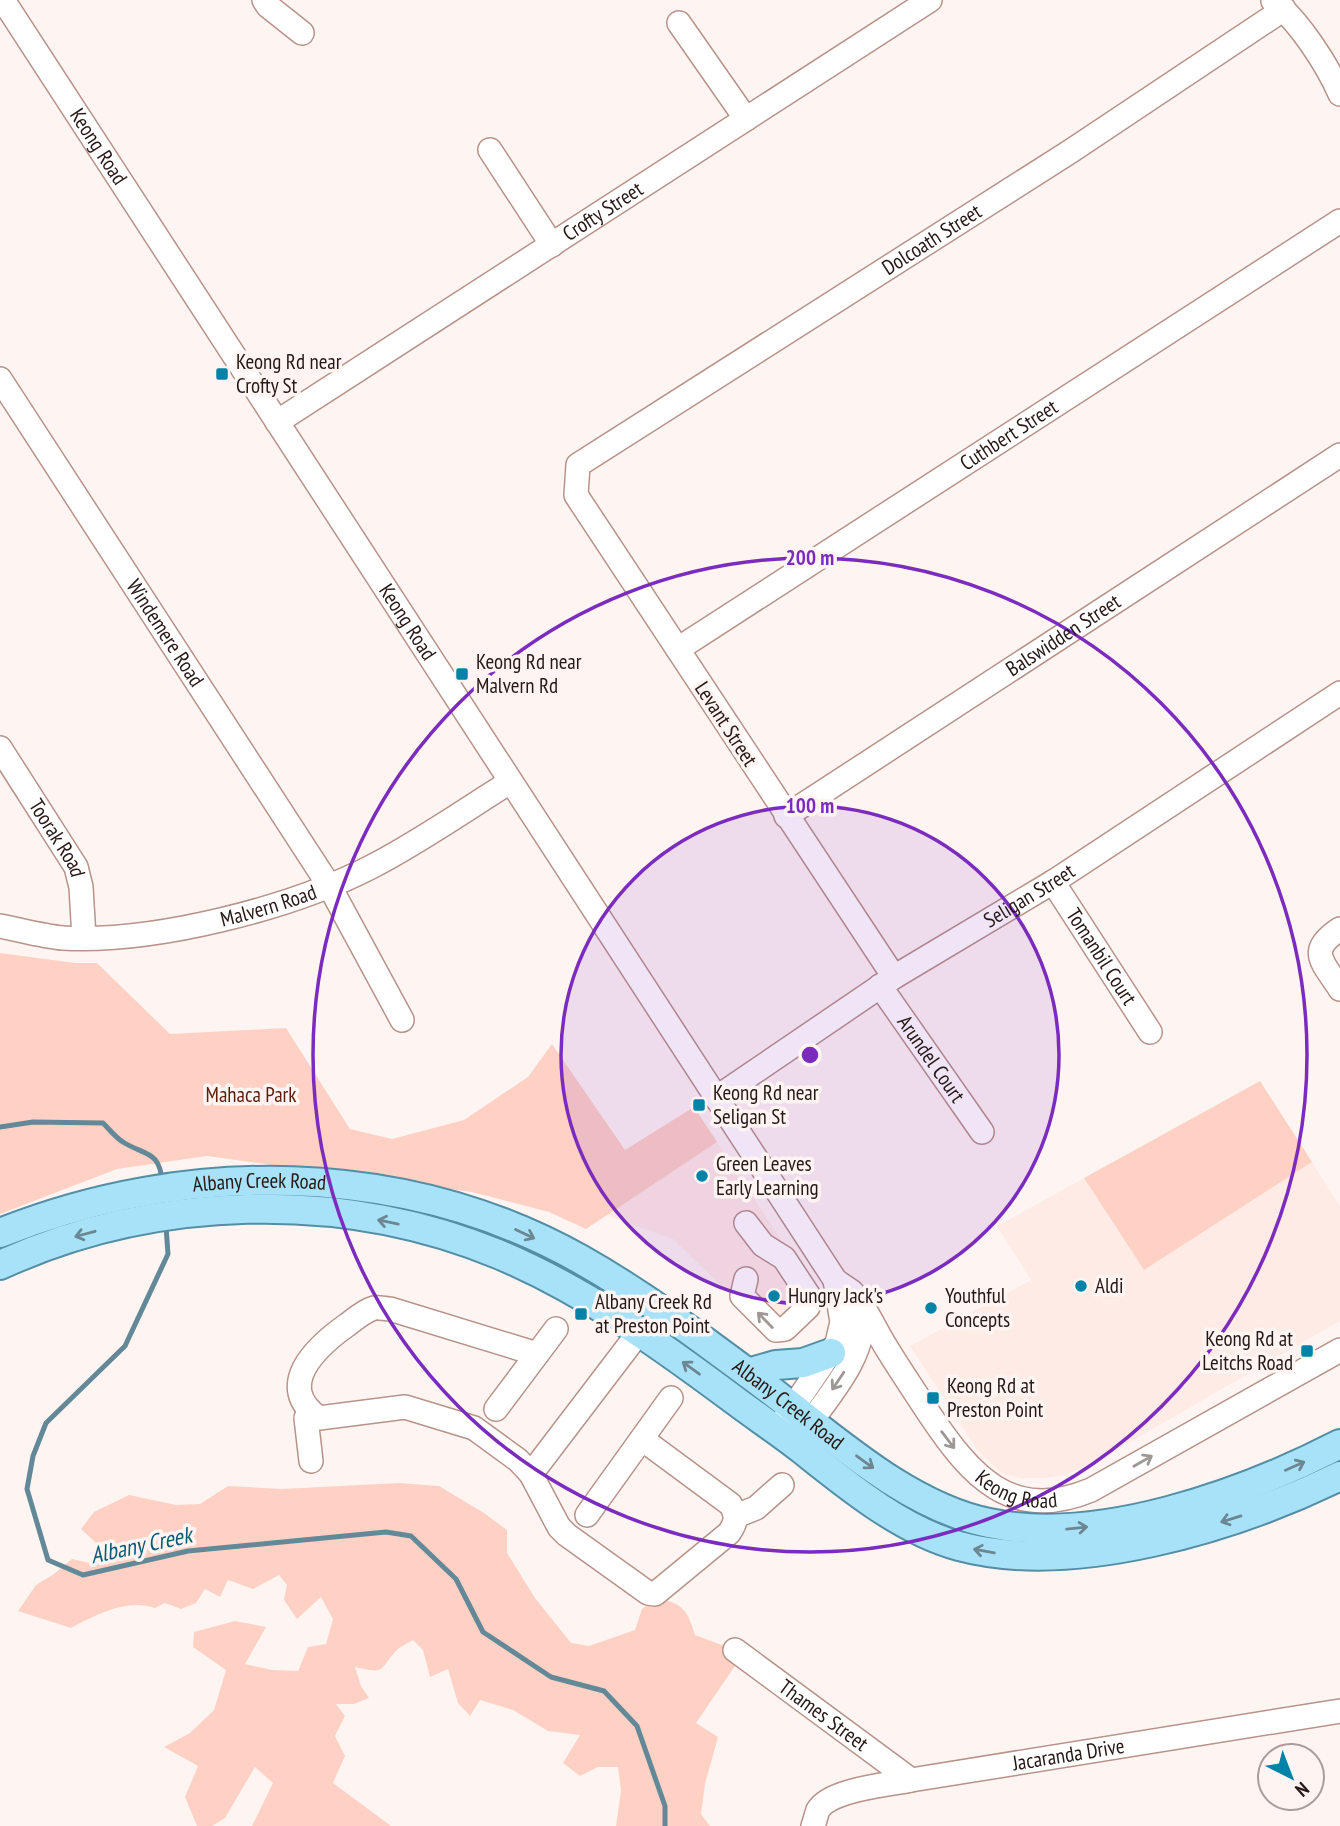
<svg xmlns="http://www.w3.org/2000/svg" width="1340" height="1826" font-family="'PT Sans Narrow',sans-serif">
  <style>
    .built { fill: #ffebe6 }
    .green { fill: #fed1c4 }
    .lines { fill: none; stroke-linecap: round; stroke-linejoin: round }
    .stream { stroke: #638898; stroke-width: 5 }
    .minor-casing { stroke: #b79389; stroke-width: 26 }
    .major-casing { stroke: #548ea5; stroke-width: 32 }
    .minor { stroke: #fff; stroke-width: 23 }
    .major { stroke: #a7e2f8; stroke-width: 28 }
    .oneway { stroke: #6d8792 }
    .oneway2 { stroke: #9d9796 }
    .ring { fill: none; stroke: #7b2cbf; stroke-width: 3.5 }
    .poi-dot { fill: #0183a7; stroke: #fef5f3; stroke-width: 2.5 }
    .labels { text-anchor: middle; stroke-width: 7; stroke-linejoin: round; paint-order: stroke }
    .street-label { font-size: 21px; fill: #261815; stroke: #fef5f3 }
    .poi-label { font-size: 21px; fill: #261815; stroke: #fef5f3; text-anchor: start }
    .park-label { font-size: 21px; fill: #5f1d0c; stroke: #fef5f3 }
    .water-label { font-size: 23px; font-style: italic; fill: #095a72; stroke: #fef5f3 }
    .centre { fill: #7b2cbf; stroke: #fef5f3; stroke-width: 3.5 }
    .ring-label { font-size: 21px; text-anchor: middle; font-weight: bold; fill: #7b2cbf; stroke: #fef5f3; stroke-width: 7; stroke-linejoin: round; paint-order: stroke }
  </style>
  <rect width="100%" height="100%" fill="#fef5f3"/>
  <g class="built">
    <polygon points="717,1142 818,1296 776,1339 673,1239 605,1215"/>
    <polygon points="1312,1162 1340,1206 1340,1321 1097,1461 1065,1475 1045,1478 1021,1478 1003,1474 978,1451 910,1346 1031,1280 997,1226 1084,1178 1144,1270"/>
  </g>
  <g class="green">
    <polygon points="0,953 75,963 97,963 170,1034 286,1028 350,1129 392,1139 464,1120 528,1077 552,1044 625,1150 694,1107 717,1142 586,1229 549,1212 472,1192 207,1156 117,1169 0,1214"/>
    <polygon points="1260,1081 1312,1162 1144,1270 1084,1178"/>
    <path d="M399,1483l40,3 45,27 23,17v23l28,45 36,45 18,3 46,-16 7,-21 15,-11c25,5 31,12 38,37l35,13 7,15 -41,60 22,14 -13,47 -4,30 9,12h-94l5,-36 -3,-23h-20l-18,9 -17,-13 17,-28 -32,-4 -35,-21 -33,-10 -10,16 -12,-13 -10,-34 -18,8 -7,-27 -10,-10c-5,3 -11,6 -15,9 -20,20 -10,26 -43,18l6,19 8,12 -15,6h-18l9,12 -10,20 10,20 -12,27 58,43h-139l21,-43 -18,-16 -30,51 -13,8h-15l-12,-29 13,-31 -34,-19 26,-14 24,-23 12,-40 -33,-23 1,-15 41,-11 31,6 -21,37 27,6 26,1 10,-24 18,-3 7,-25 -12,-22 -24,22 -13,-19 3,-15 -8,-10 -26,14 -25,-9 -8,17 -15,-8 -9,14 -15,6 -16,-6 -10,5c-27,-10 -60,7 -84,20l-53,-17 18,-26 18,-11 18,-15 22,5 15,-9 -28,-26 13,-17 35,-17 47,10 24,-1 28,-18 54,3z"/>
  </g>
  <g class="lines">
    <g class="stream">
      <path d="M0,1127l33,-5 70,1c6,6 13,15 20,19 22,14 37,8 39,40"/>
      <polyline points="166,1226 168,1254 125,1346 46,1423 33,1456 27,1489 48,1560 83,1575 188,1551 386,1532 411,1536 456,1579 483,1632 551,1677 604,1691 637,1726 665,1806 665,1826"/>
    </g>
    <defs>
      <g id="minor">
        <path id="s1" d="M3,0l832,1280c5,4 12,8 17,12 11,10 25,41 34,55 14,23 29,45 44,68 41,61 81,108 161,75l249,-140"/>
        <polyline points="264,0 268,6 302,33"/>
        <path d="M1273,1c25,18 55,65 67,93"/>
        <polyline points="679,23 746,119"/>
        <polyline points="490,150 552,245"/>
        <path id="s2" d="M0,379l330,508 72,133"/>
        <path id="s3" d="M277,422l653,-422"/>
        <path id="s4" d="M678,649l662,-428"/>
        <path id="s5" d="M0,748l76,119 5,20 3,51"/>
        <path id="s6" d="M786,816l554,-361"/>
        <path id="s7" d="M1053,882l97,150"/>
        <path id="s8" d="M0,926c21,4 42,10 63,12 92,5 229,-30 310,-72 48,-25 92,-56 137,-84"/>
        <path d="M1340,929c-34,22 -17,33 0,60"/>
        <path id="s9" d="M894,977l-318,-482 2,-30 493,-314 213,-142"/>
        <path id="s10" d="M880,986l102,146"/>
        <path id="s11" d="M716,1098l178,-121 159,-95 287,-189"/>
        <polyline points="746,1223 763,1245 784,1258 809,1296 808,1307 785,1329 776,1330 742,1296 746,1279"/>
        <path d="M537,1354l-147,-45c-5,0 -11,-2 -16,-1 -10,3 -19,11 -27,17 -31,22 -73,61 -28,93l86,-11 69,21 44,32 13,14 28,53 8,8 81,58 7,1 74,-61c7,-10 9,-18 1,-29l-88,-65"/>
        <polyline points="496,1409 556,1329"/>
        <polyline points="310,1411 306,1418 311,1461"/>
        <polyline points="784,1420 837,1343 842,1322 835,1280"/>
        <path d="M802,1433c24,-33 70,-83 59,-126"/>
        <polyline points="531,1474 640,1331"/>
        <polyline points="587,1515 671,1398"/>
        <polyline points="736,1516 756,1508 782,1485"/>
        <path id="s12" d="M735,1650l176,130"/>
        <path id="s13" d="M813,1826c2,-5 3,-11 5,-16 13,-21 70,-25 93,-30l429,-69"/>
      </g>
      <g id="major">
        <path id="s14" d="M0,1233c185,-74 403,-73 580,26 64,36 122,80 181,124 67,50 144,123 228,140 109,23 254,-29 351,-79"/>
        <path d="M0,1265c153,-70 341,-76 498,-11 86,36 161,90 235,145 24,18 48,34 71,52 45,36 99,80 155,95 115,31 277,-19 381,-70"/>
        <polyline points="748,1373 776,1365 803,1363 831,1353"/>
      </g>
    </defs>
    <use href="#minor" class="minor-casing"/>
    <use href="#major" class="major-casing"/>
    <use href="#minor" class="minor"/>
    <use href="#major" class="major"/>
  </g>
  <defs><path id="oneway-shaft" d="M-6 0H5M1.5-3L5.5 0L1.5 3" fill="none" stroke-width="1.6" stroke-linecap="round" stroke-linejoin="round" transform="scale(1.75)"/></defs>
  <g class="oneway">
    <use href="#oneway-shaft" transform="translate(388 1222) rotate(-168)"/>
    <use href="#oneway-shaft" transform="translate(85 1234) rotate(165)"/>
    <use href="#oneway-shaft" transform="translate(525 1234) rotate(25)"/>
    <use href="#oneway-shaft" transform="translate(691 1368) rotate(-144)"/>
    <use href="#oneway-shaft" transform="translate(865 1462) rotate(36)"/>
    <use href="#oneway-shaft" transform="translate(1295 1466) rotate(-24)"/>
    <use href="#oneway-shaft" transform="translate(1231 1519) rotate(163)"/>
    <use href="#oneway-shaft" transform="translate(1077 1528) rotate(-6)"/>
    <use href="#oneway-shaft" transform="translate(984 1551) rotate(-170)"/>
  </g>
  <g class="oneway2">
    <use href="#oneway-shaft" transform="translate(765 1320) rotate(-134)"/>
    <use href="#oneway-shaft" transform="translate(838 1381) rotate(124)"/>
    <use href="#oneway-shaft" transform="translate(948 1440) rotate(53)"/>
    <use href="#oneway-shaft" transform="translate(1143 1461) rotate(-30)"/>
  </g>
  <circle cx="810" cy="1055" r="249" fill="#7b2cbf" fill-opacity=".12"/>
  <g class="ring">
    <circle cx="810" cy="1055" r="249"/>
    <circle cx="810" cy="1055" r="497"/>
  </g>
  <g class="poi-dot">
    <rect x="215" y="367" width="14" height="14" rx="3.5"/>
    <rect x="455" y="667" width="14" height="14" rx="3.5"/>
    <rect x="692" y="1098" width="14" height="14" rx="3.5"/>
    <circle cx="702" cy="1176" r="7"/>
    <circle cx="1081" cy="1286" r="7"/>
    <circle cx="774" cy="1296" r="7"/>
    <circle cx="931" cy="1308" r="7"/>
    <rect x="574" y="1307" width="14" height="14" rx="3.5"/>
    <rect x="1300" y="1344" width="14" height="14" rx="3.5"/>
    <rect x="926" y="1391" width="14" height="14" rx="3.5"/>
  </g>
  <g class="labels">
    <g class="street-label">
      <text dy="7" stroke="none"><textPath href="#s1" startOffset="175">Keong Road</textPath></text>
      <text dy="7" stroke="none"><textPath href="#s3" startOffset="388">Crofty Street</textPath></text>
      <text dy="7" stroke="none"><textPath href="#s9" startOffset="1027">Dolcoath Street</textPath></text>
      <text dy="7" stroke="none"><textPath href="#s4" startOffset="394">Cuthbert Street</textPath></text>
      <text dy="7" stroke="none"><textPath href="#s1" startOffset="742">Keong Road</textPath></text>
      <text dy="7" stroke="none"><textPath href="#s2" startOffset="303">Windemere Road</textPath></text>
      <text dy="7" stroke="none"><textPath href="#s6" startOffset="331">Balswidden Street</textPath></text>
      <text transform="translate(726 724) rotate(57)" y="7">Levant Street</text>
      <text dy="7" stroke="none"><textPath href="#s5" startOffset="107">Toorak Road</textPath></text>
      <text dy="7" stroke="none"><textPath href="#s11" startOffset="373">Seligan Street</textPath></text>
      <text dy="7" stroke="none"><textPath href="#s8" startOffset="273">Malvern Road</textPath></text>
      <text dy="7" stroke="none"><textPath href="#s7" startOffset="89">Tomanbil Court</textPath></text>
      <text dy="7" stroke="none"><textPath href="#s10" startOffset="89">Arundel Court</textPath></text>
      <text dy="7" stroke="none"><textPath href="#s14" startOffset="266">Albany Creek Road</textPath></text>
      <text dy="7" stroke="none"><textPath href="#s14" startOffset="854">Albany Creek Road</textPath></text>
      <text dy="7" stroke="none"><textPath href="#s1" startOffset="1813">Keong Road</textPath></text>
      <text dy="7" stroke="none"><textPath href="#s12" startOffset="110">Thames Street</textPath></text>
      <text dy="7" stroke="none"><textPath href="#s13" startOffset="276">Jacaranda Drive</textPath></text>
    </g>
    <g class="poi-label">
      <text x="236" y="369">Keong Rd near<tspan x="236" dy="24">Crofty St</tspan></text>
      <text x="476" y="669">Keong Rd near<tspan x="476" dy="24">Malvern Rd</tspan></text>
      <text x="713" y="1100">Keong Rd near<tspan x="713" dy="24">Seligan St</tspan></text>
      <text x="716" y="1171">Green Leaves<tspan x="716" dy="24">Early Learning</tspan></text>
      <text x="1095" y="1293">Aldi</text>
      <text x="788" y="1303">Hungry Jack's</text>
      <text x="945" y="1303">Youthful<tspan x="945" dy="24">Concepts</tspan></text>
      <text x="595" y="1309">Albany Creek Rd<tspan x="595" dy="24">at Preston Point</tspan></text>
      <text x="1293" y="1346" text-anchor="end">Keong Rd at<tspan x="1293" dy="24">Leitchs Road</tspan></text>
      <text x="947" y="1393">Keong Rd at<tspan x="947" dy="24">Preston Point</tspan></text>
    </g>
    <g class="park-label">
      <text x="251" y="1102">Mahaca Park</text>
    </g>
    <g class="water-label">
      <text transform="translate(141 1545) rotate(-12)" y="8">Albany Creek</text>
    </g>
  </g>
  <circle cx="810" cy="1055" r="10" class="centre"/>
  <g class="ring-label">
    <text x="810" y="565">200 m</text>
    <text x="810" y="813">100 m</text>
  </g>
  <g transform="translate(1291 1777) rotate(138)"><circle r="33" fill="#fef5f3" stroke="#a89d9a" stroke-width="2"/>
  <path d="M0-5L12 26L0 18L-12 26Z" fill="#0183a7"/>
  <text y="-10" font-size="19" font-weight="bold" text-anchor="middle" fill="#261815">N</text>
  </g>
</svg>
